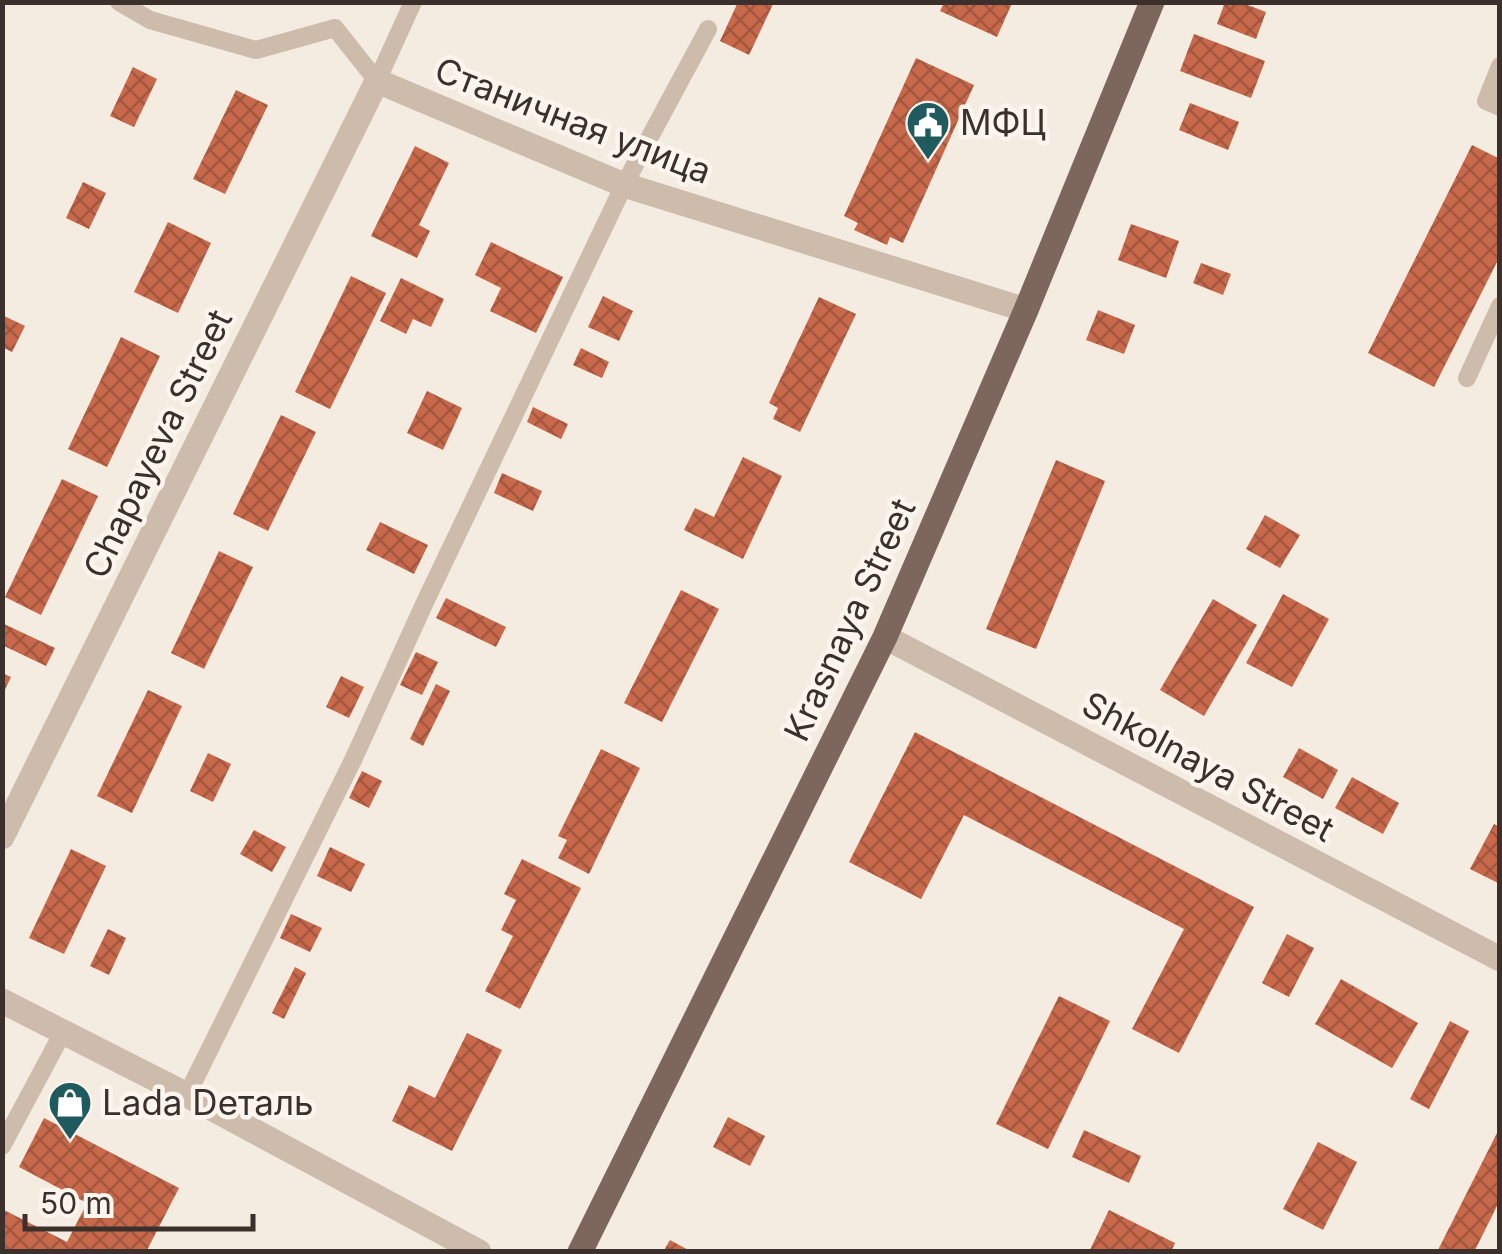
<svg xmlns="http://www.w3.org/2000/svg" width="1502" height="1254" font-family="Inter,sans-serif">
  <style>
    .building { fill: url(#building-cross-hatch) }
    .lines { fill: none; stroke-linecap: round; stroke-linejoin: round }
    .lane { stroke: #cdbbac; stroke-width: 18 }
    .street { stroke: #cdbbac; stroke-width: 25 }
    .primary { stroke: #7d675c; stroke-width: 25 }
    .labels { text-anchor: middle; stroke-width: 9; stroke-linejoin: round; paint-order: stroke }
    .street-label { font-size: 35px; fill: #3b302b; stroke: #fbf5ee }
    .poi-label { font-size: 35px; fill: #3b302b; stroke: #fbf5ee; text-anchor: start }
  </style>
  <defs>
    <pattern id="building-cross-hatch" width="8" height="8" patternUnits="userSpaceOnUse" patternTransform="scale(2.5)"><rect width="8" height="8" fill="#c8694b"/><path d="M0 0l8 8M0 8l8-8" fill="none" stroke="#a4573f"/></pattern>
  </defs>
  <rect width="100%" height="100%" fill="#f4ebe1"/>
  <g class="building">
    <polygon points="738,2 774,2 749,55 720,41"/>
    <polygon points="1225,2 1240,2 1266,12 1256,39 1217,24"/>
    <polygon points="944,3 1012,3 997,37 940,11"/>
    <polygon points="1194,34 1265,61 1251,98 1180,71"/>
    <polygon points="916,58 974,85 903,243 890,237 887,245 854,230 858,223 844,216"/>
    <polygon points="133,67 157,79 134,127 110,116"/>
    <polygon points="236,90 268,105 225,194 193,179"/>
    <polygon points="1190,103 1239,122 1228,150 1179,130"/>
    <polygon points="1472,145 1500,159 1500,256 1434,387 1368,353"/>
    <polygon points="415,146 449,163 419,225 430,231 417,258 371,236"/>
    <polygon points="83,182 106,193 89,229 66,218"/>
    <polygon points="168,222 211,243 178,313 134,292"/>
    <polygon points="1131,224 1179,241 1166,278 1118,260"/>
    <polygon points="491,242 563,277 536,333 490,311 501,288 475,275"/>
    <polygon points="1201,263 1231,274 1223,295 1193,283"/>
    <polygon points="351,276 386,293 330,409 295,392"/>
    <polygon points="401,278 444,299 431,327 413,319 406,334 380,321"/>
    <polygon points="603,296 633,311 619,341 588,327"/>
    <polygon points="819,297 856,314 800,432 773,419 778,408 769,403"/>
    <polygon points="1098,310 1135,325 1124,354 1086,340"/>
    <polygon points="2,315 25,326 12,352 2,347"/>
    <polygon points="121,337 160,356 107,467 68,449"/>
    <polygon points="581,348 609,362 602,378 573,365"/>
    <polygon points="427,391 462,408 443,450 407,433"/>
    <polygon points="533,407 568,424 561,439 527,422"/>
    <polygon points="281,415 316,432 268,531 233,514"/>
    <polygon points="743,457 782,476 743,559 684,530 695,508 714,517"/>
    <polygon points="1056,460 1105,481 1036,649 986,629"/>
    <polygon points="502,473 542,491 533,511 494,493"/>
    <polygon points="62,479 98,496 41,615 5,597"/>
    <polygon points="1265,515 1300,535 1280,568 1246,549"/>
    <polygon points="380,522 428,545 414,574 366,550"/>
    <polygon points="219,551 253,567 204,669 171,653"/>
    <polygon points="681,590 719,609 662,722 624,703"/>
    <polygon points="1283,594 1329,619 1292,687 1246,663"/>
    <polygon points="446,598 506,627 496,647 436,618"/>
    <polygon points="1213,599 1257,625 1204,716 1160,690"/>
    <polygon points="2,623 55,648 46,666 2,645"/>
    <polygon points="416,652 438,662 422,695 400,685"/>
    <polygon points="2,673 11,677 2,696"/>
    <polygon points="341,676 364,687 349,718 326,707"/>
    <polygon points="436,684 450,691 423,746 410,739"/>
    <polygon points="148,690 182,706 132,813 97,796"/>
    <polygon points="915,732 1254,907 1179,1053 1132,1029 1184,929 964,815 921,899 849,862"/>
    <polygon points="1299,748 1338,770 1323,799 1283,777"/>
    <polygon points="601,749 640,768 589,874 558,858 567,840 558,836"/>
    <polygon points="208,753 231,764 213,802 190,791"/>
    <polygon points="362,771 382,781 369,808 349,798"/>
    <polygon points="1352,777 1399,803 1383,834 1335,808"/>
    <polygon points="1494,824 1500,827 1500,884 1470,869"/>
    <polygon points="254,830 286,847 272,872 240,854"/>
    <polygon points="330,847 365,864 351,892 317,876"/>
    <polygon points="71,849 106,866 64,954 29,938"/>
    <polygon points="522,859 581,888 520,1009 485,991 513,936 501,930 516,900 504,894"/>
    <polygon points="291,914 322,928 310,952 280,938"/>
    <polygon points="108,929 126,938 109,975 90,966"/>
    <polygon points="1287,934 1314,948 1289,997 1262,983"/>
    <polygon points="295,967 306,973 284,1019 272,1013"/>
    <polygon points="1341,979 1418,1023 1392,1068 1315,1024"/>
    <polygon points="1059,996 1110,1021 1048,1149 996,1124"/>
    <polygon points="1450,1021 1469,1031 1429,1109 1410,1099"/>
    <polygon points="467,1033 502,1050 452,1151 392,1121 409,1085 435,1098"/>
    <polygon points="728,1117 765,1136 750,1166 713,1147"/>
    <polygon points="44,1118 179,1188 146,1252 2,1252 2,1209 67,1242 87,1203 19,1167"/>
    <polygon points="1500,1127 1500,1200 1474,1252 1437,1252"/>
    <polygon points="1084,1130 1141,1156 1129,1183 1072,1157"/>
    <polygon points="1318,1142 1357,1162 1323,1230 1283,1209"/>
    <polygon points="1109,1210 1175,1243 1171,1252 1089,1252"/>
    <polygon points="670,1240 692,1252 663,1252"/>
  </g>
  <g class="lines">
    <g class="lane">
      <polyline points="119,2 150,20 256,50 335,28 377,81 413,2"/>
      <polyline points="1500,66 1486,101 1500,107"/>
      <polyline points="1467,378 1500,306"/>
      <polyline points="187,1095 353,760 426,600 624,185 708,29"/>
      <polyline points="2,1146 63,1032"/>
    </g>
    <g class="street">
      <polyline points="885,637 1500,959"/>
      <polyline points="2,837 377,81 624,185 1026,310"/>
      <polyline points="2,1001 187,1095 479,1252"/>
    </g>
    <polyline class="primary" points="580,1252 885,637 1026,310 1152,2"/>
  </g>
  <defs>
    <symbol id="civic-pin" viewBox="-11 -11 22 30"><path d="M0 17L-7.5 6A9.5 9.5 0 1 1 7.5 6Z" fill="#1f5a5e" stroke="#fbf5ee"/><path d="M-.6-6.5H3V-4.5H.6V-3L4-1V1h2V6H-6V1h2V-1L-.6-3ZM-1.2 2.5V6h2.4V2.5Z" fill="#fff"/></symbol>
    <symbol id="shop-pin" viewBox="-11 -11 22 30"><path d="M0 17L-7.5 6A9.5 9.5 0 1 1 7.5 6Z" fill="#1f5a5e" stroke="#fbf5ee"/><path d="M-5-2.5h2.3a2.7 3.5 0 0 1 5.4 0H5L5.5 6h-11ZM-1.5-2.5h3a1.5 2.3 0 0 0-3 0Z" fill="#fff"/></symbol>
  </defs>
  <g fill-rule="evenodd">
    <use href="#civic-pin" x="903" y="98" width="50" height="68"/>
    <use href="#shop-pin" x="45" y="1078" width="50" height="68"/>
  </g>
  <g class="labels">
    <g class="street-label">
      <text transform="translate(573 121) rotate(21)" y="12">Станичная улица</text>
      <text transform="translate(158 444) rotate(-64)" y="12">Chapayeva Street</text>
      <text transform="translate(850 620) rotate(-65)" y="12">Krasnaya Street</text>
      <text transform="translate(1208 767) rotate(28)" y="12">Shkolnaya Street</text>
    </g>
    <g class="poi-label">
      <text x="960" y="135">МФЦ</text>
      <text x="102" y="1115">Lada Dеталь</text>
    </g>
  </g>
  <rect width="1502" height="1254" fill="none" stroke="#3b302b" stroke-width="10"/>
  <path d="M25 1214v15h228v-15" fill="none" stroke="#3b302b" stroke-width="5"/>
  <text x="40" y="1214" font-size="30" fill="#3b302b" stroke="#fbf5ee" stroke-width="8" paint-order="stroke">50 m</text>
</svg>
